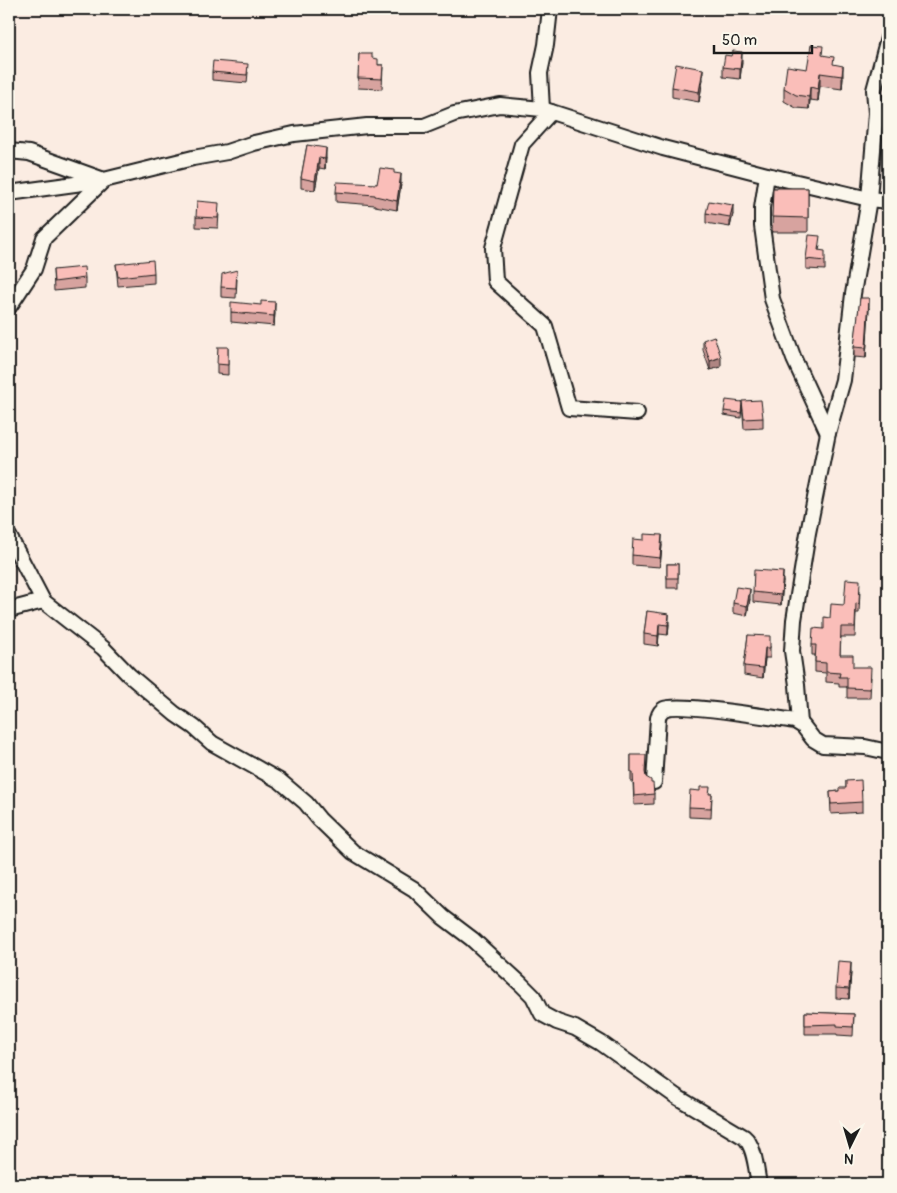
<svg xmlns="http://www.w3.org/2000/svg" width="897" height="1193" font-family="Pangolin,sans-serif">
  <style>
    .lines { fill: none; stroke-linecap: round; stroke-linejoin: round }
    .minor-casing { stroke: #1c1c1c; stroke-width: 18 }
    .minor { stroke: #fbf7ec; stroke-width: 14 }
    .wall { fill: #d7a39f; stroke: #1c1c1c }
    .shaded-wall { fill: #af8582; stroke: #1c1c1c }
    .building { fill: #fabeb9; stroke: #1c1c1c }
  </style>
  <rect width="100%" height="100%" fill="#fbece2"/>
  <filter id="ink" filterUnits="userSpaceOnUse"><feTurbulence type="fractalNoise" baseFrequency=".02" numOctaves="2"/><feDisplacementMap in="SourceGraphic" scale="10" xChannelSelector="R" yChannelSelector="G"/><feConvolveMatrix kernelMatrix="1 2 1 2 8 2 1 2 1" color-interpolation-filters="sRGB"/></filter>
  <g filter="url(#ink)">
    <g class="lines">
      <defs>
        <g id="minor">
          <polyline points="542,109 540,73 546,45 550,9"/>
          <polyline points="551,112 522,144 493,248 495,281 545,326 569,408 637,413"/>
          <polyline points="9,151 29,153 104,180 44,238 34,269 9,307"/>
          <polyline points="767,175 762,208 762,226 772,299 794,359 828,433"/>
          <polyline points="9,193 104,180 193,158 227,152 254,143 294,134 367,126 424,126 454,114 500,105 542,109 663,148 767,175 869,199 888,201"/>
          <path d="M9,536l34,65 60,47 26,27 46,39 19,13 18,16 68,38 26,22 13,16 34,33 61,37 29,28 29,22 49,45 12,12 9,18 15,8 18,6 26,15 76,54 67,40c11,9 12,33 15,47"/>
          <polyline points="9,610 43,601"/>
          <polyline points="800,723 797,685 792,651 794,620 808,533 828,433 843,380 853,294 869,199 876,113 874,90 888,38"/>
          <path d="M654,782l4,-64c1,-4 2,-7 6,-9 13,-7 111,9 131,12l8,5 10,13 10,6 42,2 23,5"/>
        </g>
      </defs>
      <use href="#minor" class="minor-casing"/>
      <use href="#minor" class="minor"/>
    </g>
    <g class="wall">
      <polygon points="359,54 372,58 378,65 383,65 382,89 358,88"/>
      <polygon points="823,55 834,65 843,78 842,89 820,86 818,101 810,100 809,109 796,108 784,101 784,88 807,69"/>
      <polygon points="742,62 740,79 723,77 723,67"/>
      <polygon points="212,72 248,72 247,83 212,80"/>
      <polygon points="703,79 699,102 672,97 672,87"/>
      <polygon points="307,145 326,158 325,169 319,168 315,190 301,188 301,178"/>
      <polygon points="394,173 401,184 397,210 375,206 375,205 336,202 336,192 377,184"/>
      <polygon points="773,188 808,188 808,232 772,232"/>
      <polygon points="219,213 218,228 196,227 196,217"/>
      <polygon points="706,213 733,214 730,227 706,223"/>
      <polygon points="820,246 819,250 825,261 825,270 806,269 806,259"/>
      <polygon points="116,264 154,273 154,283 118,286"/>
      <polygon points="53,270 85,278 85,288 54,291"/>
      <polygon points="237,279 236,298 221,297 221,287"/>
      <polygon points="869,308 866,358 854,357 854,347"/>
      <polygon points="231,312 275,312 274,326 231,322"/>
      <polygon points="703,340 721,367 710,370 703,350"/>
      <polygon points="228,347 228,375 217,374 217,364"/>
      <polygon points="742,401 763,418 763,428 744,429"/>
      <polygon points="742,407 741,418 724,415 724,411"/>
      <polygon points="662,545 660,567 632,565 632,555"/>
      <rect x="667" y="564" width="11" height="24"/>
      <polygon points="783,581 781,605 753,602 753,592"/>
      <polygon points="860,590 859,613 856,613 855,637 841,637 840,655 853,667 871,677 870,698 847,698 847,687 839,687 839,683 826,682 826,673 815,672 815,655 812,655 812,645 824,629 830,618"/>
      <polygon points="750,599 747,616 733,613 733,603"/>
      <polygon points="647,611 669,624 668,635 659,634 658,646 644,644 644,634"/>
      <polygon points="748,635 770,646 770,658 765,658 763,678 744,675 744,666"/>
      <polygon points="631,755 646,765 646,777 651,783 654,794 654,804 634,805 633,782 631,782"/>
      <polygon points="846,781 862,802 862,812 831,814 830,792 839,791 846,788"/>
      <polygon points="710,794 712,794 711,818 689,817 689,807"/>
      <polygon points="851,972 849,999 836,998 836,988"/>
      <polygon points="805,1012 854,1014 853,1036 837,1035 837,1034 805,1034"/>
    </g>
    <g class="shaded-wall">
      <polygon points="742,52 742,62 740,79 740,69"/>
      <polygon points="843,66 843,78 842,89 842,76"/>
      <polygon points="703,69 703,79 699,102 699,92"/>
      <polygon points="820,73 820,86 818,101 818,89"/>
      <polygon points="810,87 810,100 809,109 809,97"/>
      <polygon points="326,148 326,158 325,169 325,159"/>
      <polygon points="319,158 319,168 315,190 315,181"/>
      <polygon points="401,174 401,184 397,210 397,201"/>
      <polygon points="733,205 733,214 730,227 730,217"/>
      <polygon points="869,298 869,308 866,358 866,348"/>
      <polygon points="275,302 275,312 274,326 274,316"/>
      <polygon points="721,357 721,367 710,370 710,361"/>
      <polygon points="662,535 662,545 660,567 660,558"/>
      <polygon points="783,572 783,581 781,605 781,595"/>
      <polygon points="750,589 750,599 747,616 747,606"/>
      <polygon points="669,614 669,624 668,635 668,625"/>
      <polygon points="659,624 659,634 658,646 658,636"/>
      <polygon points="765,648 765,658 763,678 763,668"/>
      <polygon points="851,962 851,972 849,999 849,989"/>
    </g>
    <g class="building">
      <polygon points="811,45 823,46 822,55 834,57 833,64 843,66 842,76 820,73 818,89 810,87 809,97 796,95 784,88 787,66 807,69"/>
      <polygon points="733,51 742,52 740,69 723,67 725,55 731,56"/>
      <polygon points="359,54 372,54 372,58 378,59 378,65 383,65 382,79 358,78"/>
      <polygon points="213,61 248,64 247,75 212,72"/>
      <polygon points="676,64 703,69 699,92 672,87"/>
      <polygon points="307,145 326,148 325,159 319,158 315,181 301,178"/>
      <polygon points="380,168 394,170 394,173 401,174 397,201 375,196 375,195 336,192 337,182 377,184"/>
      <polygon points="773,188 808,188 808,218 772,217"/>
      <polygon points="197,201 219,203 218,218 196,217"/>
      <polygon points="709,201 733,205 730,217 706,213"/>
      <polygon points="809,235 820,236 818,250 825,251 825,261 806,259"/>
      <polygon points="153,260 154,273 118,277 116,264"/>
      <polygon points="84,267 85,278 54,282 53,270"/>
      <polygon points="237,270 236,288 221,287 222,274"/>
      <polygon points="860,298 869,298 866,348 854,347"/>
      <polygon points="261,301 275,302 274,316 231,312 231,302 261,305"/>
      <polygon points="714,336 721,357 710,361 703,340"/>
      <polygon points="218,347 228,347 228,365 217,364"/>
      <polygon points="726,400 742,402 741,413 724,411"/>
      <polygon points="761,400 763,418 744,419 742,401"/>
      <polygon points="644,534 662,535 660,558 632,555 633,539 644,540"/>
      <rect x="667" y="564" width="11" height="14"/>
      <polygon points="754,570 783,572 781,595 753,592"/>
      <polygon points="846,579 860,580 859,604 856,603 855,627 841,627 840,655 853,655 853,667 871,667 870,689 847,688 847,677 839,677 840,673 826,672 826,663 815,662 816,645 812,645 813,628 824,629 824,617 830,618 831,604 844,605"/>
      <polygon points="736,587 750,589 747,606 733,603"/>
      <polygon points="647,611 669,614 668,625 659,624 658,636 644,634"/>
      <polygon points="748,635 770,636 770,648 765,648 763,668 744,666"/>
      <polygon points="631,755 646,755 645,772 646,777 651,780 651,783 653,783 654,794 634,796 633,772 631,772"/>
      <polygon points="861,780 862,802 831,804 830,792 839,791 839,788 846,788 846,781"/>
      <polygon points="700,787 710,787 709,794 712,794 711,808 689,807 690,790 700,791"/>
      <polygon points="838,961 851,962 849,989 836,988"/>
      <polygon points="805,1012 854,1014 853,1027 837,1026 837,1024 805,1025"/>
      <polygon points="820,1180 832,1184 818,1184"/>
    </g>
  </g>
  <rect width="897" height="1193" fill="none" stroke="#fbf7ec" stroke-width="30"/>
  <rect x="15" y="15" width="867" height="1163" fill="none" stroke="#1c1c1c" stroke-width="2" filter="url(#ink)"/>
  <g transform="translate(850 1146) rotate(185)" stroke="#fbf7ec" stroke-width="4" paint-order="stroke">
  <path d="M0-4L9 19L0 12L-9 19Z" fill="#1c1c1c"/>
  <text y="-8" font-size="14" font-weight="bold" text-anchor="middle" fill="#1c1c1c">N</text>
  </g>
  <path d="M714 45v8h98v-8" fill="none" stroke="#1c1c1c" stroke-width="2.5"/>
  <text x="722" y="45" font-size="15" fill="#1c1c1c" stroke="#fbf7ec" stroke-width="4" paint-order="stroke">50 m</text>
</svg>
